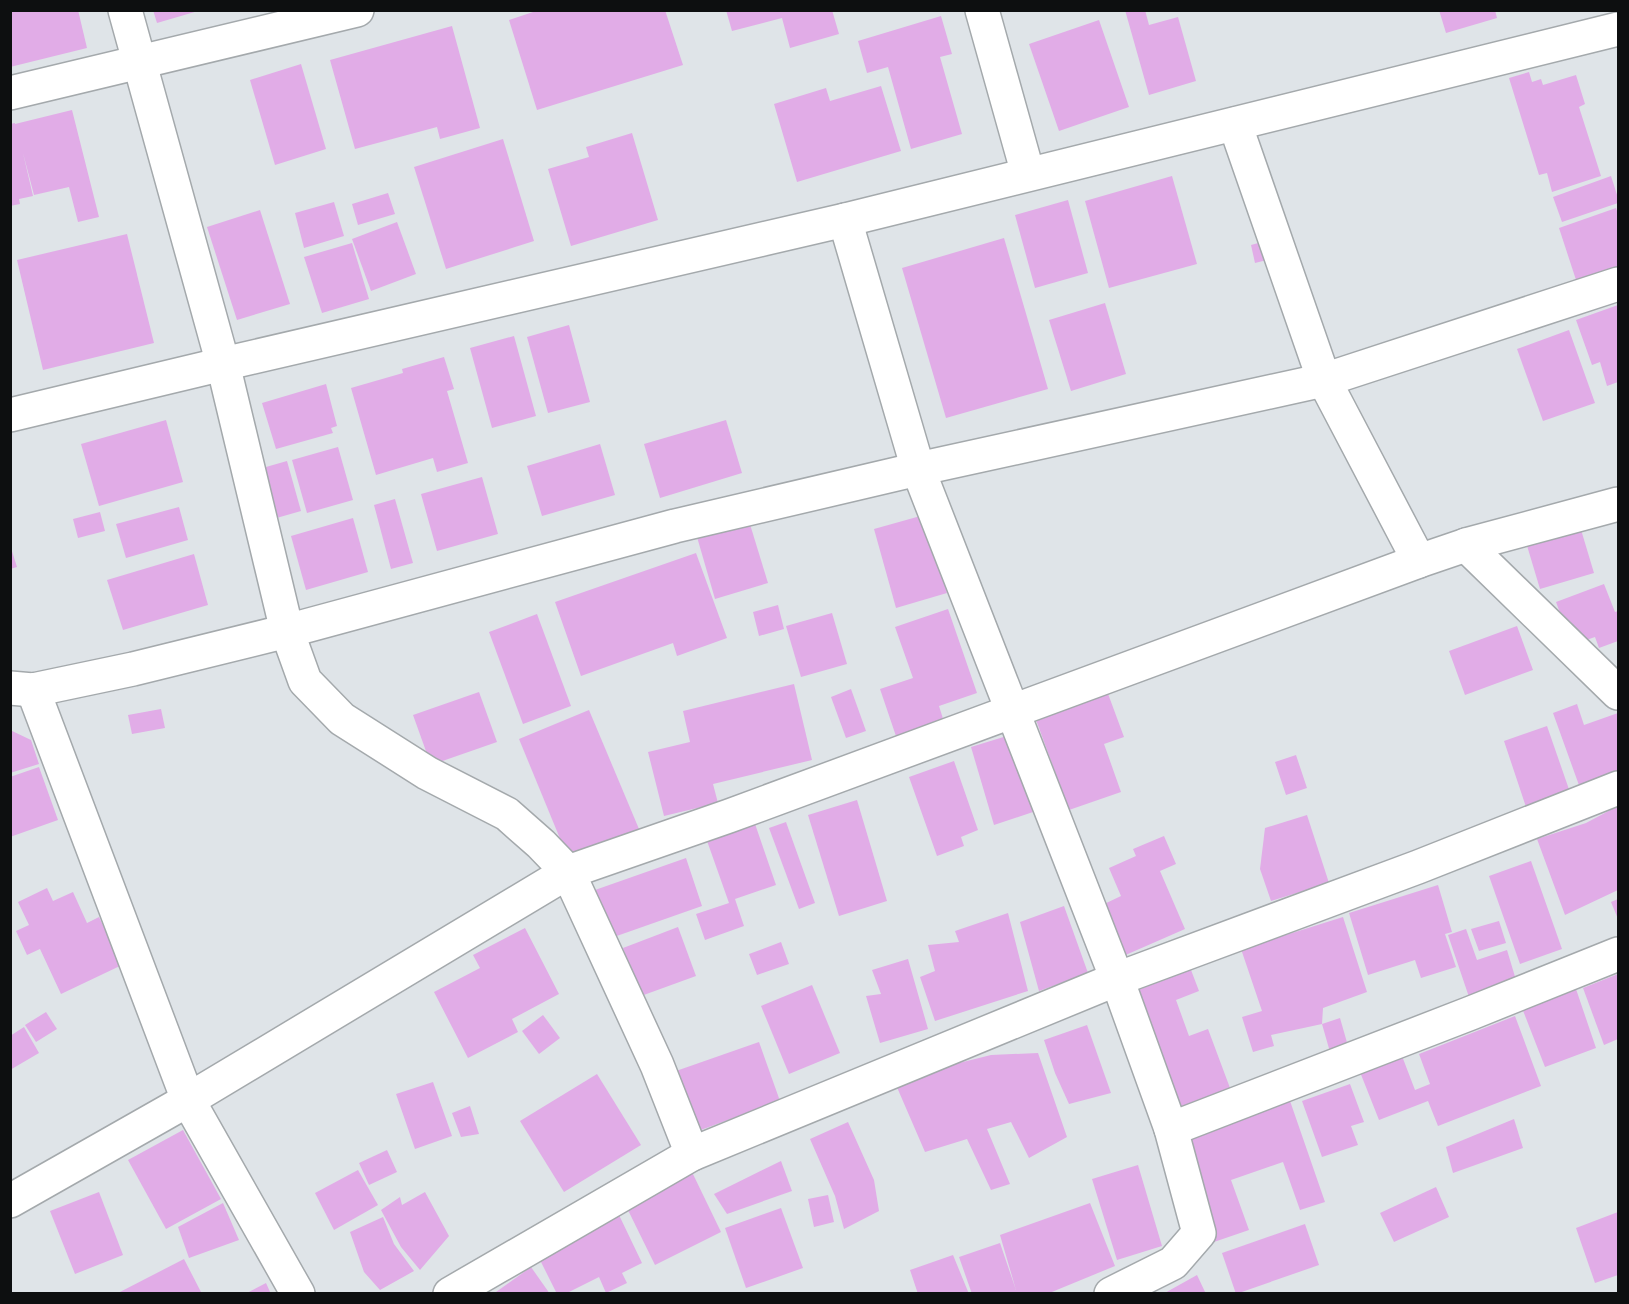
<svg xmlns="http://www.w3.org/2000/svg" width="1629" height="1304" font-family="Roboto,sans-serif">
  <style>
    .building { fill: #e1ace7 }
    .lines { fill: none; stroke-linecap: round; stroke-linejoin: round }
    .street-casing { stroke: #a4a9ac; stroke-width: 36 }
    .street { stroke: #fff; stroke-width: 33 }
  </style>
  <rect width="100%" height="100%" fill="#dfe4e8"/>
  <g class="building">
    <polygon points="10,10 78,10 87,48 10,67"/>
    <polygon points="153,10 198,10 198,11 157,23"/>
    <polygon points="539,10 665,10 683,65 537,110 509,20"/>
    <polygon points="726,10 832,10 839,34 790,48 782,18 732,31"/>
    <polygon points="1125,10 1145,10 1149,25 1178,17 1196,81 1149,95"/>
    <polygon points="1439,10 1495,10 1497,18 1446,33"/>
    <polygon points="941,16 952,54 940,57 962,134 911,149 888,67 867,73 858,41"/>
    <polygon points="1099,20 1129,107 1059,131 1029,44"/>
    <polygon points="452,26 480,128 440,139 437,127 355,149 330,60"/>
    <polygon points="301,64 326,149 275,165 250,80"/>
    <polygon points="1529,72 1532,82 1541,79 1543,85 1576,75 1585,104 1579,107 1601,176 1552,192 1547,173 1539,175 1509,78"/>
    <polygon points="881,86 901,151 797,182 774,104 826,88 830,101"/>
    <polygon points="72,110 99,217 78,222 69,187 34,195 23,153 33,196 19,199 20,204 10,206 10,124 15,123 15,124"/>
    <polygon points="632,133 658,220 571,246 548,169 589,157 586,147"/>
    <polygon points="503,139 534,241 446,269 414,167"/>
    <polygon points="1172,176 1197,264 1109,288 1085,201"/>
    <polygon points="1611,176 1618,198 1618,203 1562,222 1553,197"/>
    <polygon points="388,193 395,214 358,225 352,204"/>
    <polygon points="1068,200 1088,273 1035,288 1015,215"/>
    <polygon points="334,202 344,236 304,248 295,213"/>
    <polygon points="1616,208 1618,214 1618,272 1578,286 1559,228"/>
    <polygon points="260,210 290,304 237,320 207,227"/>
    <polygon points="397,222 416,274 371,291 352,239"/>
    <polygon points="127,234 154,343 43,370 17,260"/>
    <polygon points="1004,238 1048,389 946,418 902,268"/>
    <polygon points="1262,242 1267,260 1255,263 1251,245"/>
    <polygon points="352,243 369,299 322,313 304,257"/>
    <polygon points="1105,303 1126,374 1071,391 1049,320"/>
    <polygon points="1618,305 1618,382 1607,386 1600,362 1592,365 1576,320"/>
    <polygon points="569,325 590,402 548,413 527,337"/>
    <polygon points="1569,330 1595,403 1543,421 1517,349"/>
    <polygon points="514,336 536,416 492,428 470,348"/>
    <polygon points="444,357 454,389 447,391 468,463 437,472 433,458 376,475 351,388 403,373 402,369"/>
    <polygon points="326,384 337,426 331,428 333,433 276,449 262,403"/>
    <polygon points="166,420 183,482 99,506 81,444"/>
    <polygon points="726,420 742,473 660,498 644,444"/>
    <polygon points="600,444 615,495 542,516 527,466"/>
    <polygon points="338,447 353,500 307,513 292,460"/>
    <polygon points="287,461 301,511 273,519 259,469"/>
    <polygon points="482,477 498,534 437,551 421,494"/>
    <polygon points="395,499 413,563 391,569 374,505"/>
    <polygon points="179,507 188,540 126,558 116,524"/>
    <polygon points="100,512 105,531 78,538 73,519"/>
    <polygon points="924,515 947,593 896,608 874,529"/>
    <polygon points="353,518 368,572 306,590 291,536"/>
    <polygon points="749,521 768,583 715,599 697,537"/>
    <polygon points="1579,523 1594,573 1540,589 1525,539"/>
    <polygon points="10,545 17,567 10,569"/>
    <polygon points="696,553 727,638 677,656 673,643 581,676 555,602"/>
    <polygon points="194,554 208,605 123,630 107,580"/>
    <polygon points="1604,584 1615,612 1618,611 1618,641 1599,648 1595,637 1572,645 1556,602"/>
    <polygon points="778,605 784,629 759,636 753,612"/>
    <polygon points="948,609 977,693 939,706 945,725 898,742 880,689 913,678 895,627"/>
    <polygon points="832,613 847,664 801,677 786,626"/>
    <polygon points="537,614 571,706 523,724 489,632"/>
    <polygon points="1517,626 1533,670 1465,695 1449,651"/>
    <polygon points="794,684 812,760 713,784 718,803 664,816 648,752 690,742 683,711"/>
    <polygon points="851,689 866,731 846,738 831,697"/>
    <polygon points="1107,691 1124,737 1104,744 1121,792 1069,810 1035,717"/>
    <polygon points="479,692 497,742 431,765 413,715"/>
    <polygon points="1577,704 1584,725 1618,713 1618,774 1580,788 1553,713"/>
    <polygon points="161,709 165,728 132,734 128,715"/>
    <polygon points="589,710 639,829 568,858 519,739"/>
    <polygon points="1547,726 1572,798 1528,813 1504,741"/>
    <polygon points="10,730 31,740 39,764 10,773"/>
    <polygon points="1010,735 1033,812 994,825 971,747"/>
    <polygon points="1296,755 1307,788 1286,795 1275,762"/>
    <polygon points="954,761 978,830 961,837 964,846 937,856 909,777"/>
    <polygon points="39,767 58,820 10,837 10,777"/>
    <polygon points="857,800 887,901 839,916 808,815"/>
    <polygon points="1618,806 1618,890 1565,915 1537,839 1586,823"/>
    <polygon points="1307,815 1329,883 1271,901 1260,869 1265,828"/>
    <polygon points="754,821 776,885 735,899 744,926 705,940 696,914 729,903 706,838"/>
    <polygon points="786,822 815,903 799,909 769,828"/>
    <polygon points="1164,836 1176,864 1160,871 1185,929 1121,957 1098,907 1121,896 1109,868 1136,856 1133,849"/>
    <polygon points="686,858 702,906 611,938 595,890"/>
    <polygon points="1531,861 1562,949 1520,964 1489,876"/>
    <polygon points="1438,885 1452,932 1445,934 1456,967 1421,978 1415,960 1368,975 1349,913"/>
    <polygon points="47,888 53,901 73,892 87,923 99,917 122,965 61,994 40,949 27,955 16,931 29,925 18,902"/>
    <polygon points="1618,899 1618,919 1611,902"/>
    <polygon points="1064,906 1088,973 1039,991 1020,922"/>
    <polygon points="1008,913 1028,991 935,1021 920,977 935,971 928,945 959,942 955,931"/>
    <polygon points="1343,917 1367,992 1323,1008 1322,1024 1271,1035 1274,1046 1253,1052 1242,1017 1262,1011 1241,949"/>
    <polygon points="1499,921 1506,943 1479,951 1471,929"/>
    <polygon points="678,927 696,976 641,996 623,948"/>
    <polygon points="525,928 559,994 512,1019 518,1032 468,1058 434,992 480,968 473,955"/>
    <polygon points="1466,929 1477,960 1507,950 1516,980 1469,997 1448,935"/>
    <polygon points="781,942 789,964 757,975 749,954"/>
    <polygon points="908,959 928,1029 880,1043 866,996 881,994 872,970"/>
    <polygon points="1191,970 1199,991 1176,1000 1189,1036 1208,1029 1230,1088 1175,1109 1130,993"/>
    <polygon points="1618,974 1618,1039 1604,1045 1583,988"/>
    <polygon points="812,985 840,1053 789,1074 761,1006"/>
    <polygon points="1576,989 1596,1048 1545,1067 1522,1008"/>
    <polygon points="46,1012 57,1029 36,1042 25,1025"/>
    <polygon points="543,1015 560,1038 539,1054 522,1031"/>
    <polygon points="1515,1016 1541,1086 1438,1126 1428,1101 1379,1120 1360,1072 1402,1056 1415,1090 1430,1084 1419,1054"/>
    <polygon points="1340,1018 1348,1046 1330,1052 1322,1024"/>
    <polygon points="1087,1025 1111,1093 1069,1104 1055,1073 1044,1040"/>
    <polygon points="24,1027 39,1053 10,1070 10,1036"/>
    <polygon points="759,1042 780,1101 698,1131 676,1071"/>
    <polygon points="1038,1053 1067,1137 1029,1158 1011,1122 987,1129 1010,1184 991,1190 967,1139 925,1152 896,1085 947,1066 991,1055"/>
    <polygon points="597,1074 641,1145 564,1192 520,1121"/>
    <polygon points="433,1082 452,1136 415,1149 396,1094"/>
    <polygon points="1350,1084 1364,1122 1351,1126 1358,1145 1322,1157 1302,1101"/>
    <polygon points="1289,1098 1325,1202 1300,1210 1283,1162 1231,1180 1249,1230 1214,1242 1178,1137"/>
    <polygon points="470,1106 479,1134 461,1137 452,1113"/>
    <polygon points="1514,1119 1523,1148 1453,1173 1446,1147"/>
    <polygon points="848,1122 874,1180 879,1211 844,1229 835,1196 810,1139"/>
    <polygon points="183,1130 221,1199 166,1229 128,1160"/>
    <polygon points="387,1150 397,1172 369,1185 359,1163"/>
    <polygon points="781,1161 792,1191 727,1214 714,1194"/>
    <polygon points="1138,1165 1162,1246 1117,1260 1092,1179"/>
    <polygon points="358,1170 378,1205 334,1230 315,1193"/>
    <polygon points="691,1170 721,1232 655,1265 626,1206"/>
    <polygon points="1436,1187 1449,1217 1394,1242 1380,1213"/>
    <polygon points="99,1192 123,1255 75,1274 50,1211"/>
    <polygon points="425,1192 449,1236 420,1270 401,1247 381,1210 400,1197 402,1205"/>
    <polygon points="828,1195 834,1222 814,1227 808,1199"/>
    <polygon points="223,1203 239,1240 189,1258 178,1227"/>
    <polygon points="1090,1203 1115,1266 1047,1294 972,1294 959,1257 1000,1243 1016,1290 1000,1235"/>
    <polygon points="781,1208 803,1268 746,1288 725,1228"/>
    <polygon points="1618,1212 1618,1275 1595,1283 1576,1228"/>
    <polygon points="619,1215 642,1263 622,1273 627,1283 606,1293 599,1277 565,1294 557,1294 537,1254"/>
    <polygon points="383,1217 394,1244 414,1271 380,1290 364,1272 350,1232"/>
    <polygon points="1305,1224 1319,1265 1236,1294 1222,1253"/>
    <polygon points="953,1255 969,1294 918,1294 910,1270"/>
    <polygon points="184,1259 202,1294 116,1294"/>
    <polygon points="531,1267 550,1294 497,1294 496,1292"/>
    <polygon points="1197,1275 1206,1294 1163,1294"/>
    <polygon points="266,1283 271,1294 245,1294"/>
  </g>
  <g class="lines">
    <defs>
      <g id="street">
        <polyline points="125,10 223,364 287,631 305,681 342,719 427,773 507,814 541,844 568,872 657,1065 692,1154"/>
        <polyline points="982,10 1028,174"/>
        <polyline points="10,93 357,10"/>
        <polyline points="1235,124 1324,380 1419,561"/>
        <polyline points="845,220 918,469 1117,979 1171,1129"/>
        <polyline points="10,415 223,364 845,220 1618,29"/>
        <polyline points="1466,545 1618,693"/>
        <polyline points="10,688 33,690 133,669 287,631 675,526 918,469 1324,380 1618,284"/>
        <polyline points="33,690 188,1100 298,1294"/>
        <polyline points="10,1201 188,1100 568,872 729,816 1419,561 1466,545 1618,504"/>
        <polyline points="450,1294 692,1154 1117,979 1418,867 1618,788"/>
        <polyline points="1111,1294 1173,1263 1199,1233 1171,1129 1471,1013 1618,954"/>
      </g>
    </defs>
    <use href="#street" class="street-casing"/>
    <use href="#street" class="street"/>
  </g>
  <rect width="1629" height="1304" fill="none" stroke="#0d0f10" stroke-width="24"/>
</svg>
